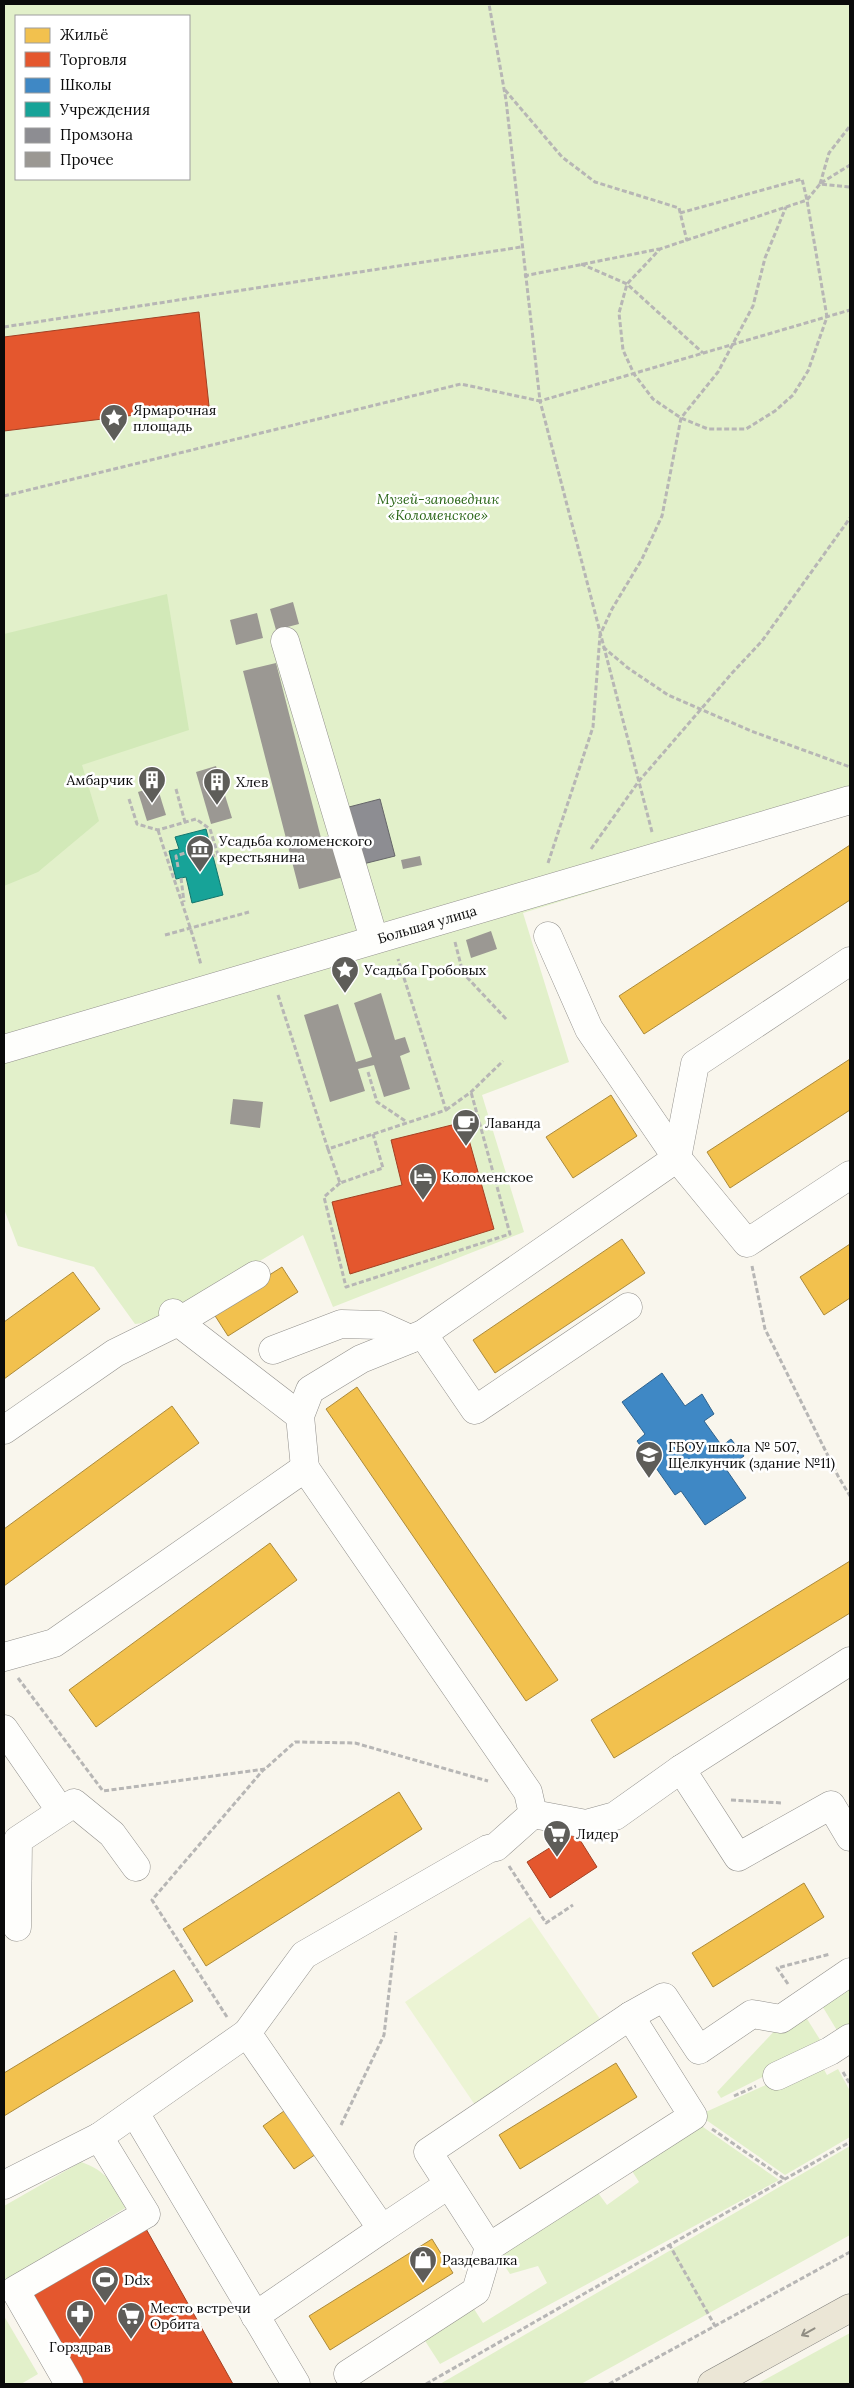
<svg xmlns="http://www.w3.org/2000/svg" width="854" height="2388" font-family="Lora,serif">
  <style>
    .green { fill: #e2f0ca; fill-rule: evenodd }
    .forest { fill: #d2e9b8 }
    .pitch { fill: #ecf4d4 }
    .homes { fill: #f2c14e; stroke: #ac8a3a }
    .shops { fill: #e4572e; stroke: #a34023 }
    .schools { fill: #3f88c5; stroke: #2f628d }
    .public { fill: #17a398; stroke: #13756d }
    .industry { fill: #8d8d92; stroke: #666669 }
    .building { fill: #9b9893 }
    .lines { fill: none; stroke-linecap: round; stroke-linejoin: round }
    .minor-casing { stroke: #92908c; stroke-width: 29 }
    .major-casing { stroke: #7f7e7a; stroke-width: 29 }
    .path { stroke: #b7b6b5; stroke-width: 3; stroke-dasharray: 5 2.5; stroke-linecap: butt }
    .minor { stroke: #fefefc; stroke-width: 28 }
    .major { stroke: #ebe6d6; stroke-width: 28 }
    .oneway { stroke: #918e84 }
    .labels { text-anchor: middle; stroke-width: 5; stroke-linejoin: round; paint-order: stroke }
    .poi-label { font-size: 14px; fill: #0a0a0a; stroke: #fff; text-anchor: start }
    .park-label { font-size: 14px; font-style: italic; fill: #296516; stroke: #fff }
    .street-label { font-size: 14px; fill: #0a0a0a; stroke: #fff }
  </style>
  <rect width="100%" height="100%" fill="#f9f6ed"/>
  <g class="green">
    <path d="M4,4h846v808l-327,101 46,149 -87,33 42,137 -191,75 -30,-72 -143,86 -25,3 -41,-57 -76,-21 -14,-37zM16,16h173v163h-173z"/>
    <polygon points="850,1977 850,2032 841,2037 818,1999"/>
    <polygon points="802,2011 824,2046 721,2098 717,2092 780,2025"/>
    <polygon points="819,2061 827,2075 838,2069 850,2091 850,2137 785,2175 699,2115"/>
    <polygon points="693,2120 779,2180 440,2364 420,2333 469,2301 483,2323 547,2283 538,2266 510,2274 493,2248 593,2186 607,2205 639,2182 627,2163"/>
    <polygon points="850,2146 850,2235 581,2384 440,2384"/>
    <path d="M81,2162c26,9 32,22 46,45l-123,74v-75z"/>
    <polygon points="4,2316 38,2374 21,2384 4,2384"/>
    <polygon points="850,2333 850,2384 757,2384"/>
  </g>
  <polygon class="forest" points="167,594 189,730 82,765 99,821 38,872 4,886 4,634"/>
  <polygon class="pitch" points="530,1917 600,2019 475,2105 405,2002"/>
  <g class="homes">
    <polygon points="850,845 850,900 644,1034 619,996"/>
    <polygon points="850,1059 850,1110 730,1188 707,1152"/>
    <polygon points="611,1095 637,1136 573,1178 546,1137"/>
    <polygon points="622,1239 645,1273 495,1373 473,1340"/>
    <polygon points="850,1244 850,1298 824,1315 800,1277"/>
    <polygon points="282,1267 298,1292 228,1336 212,1311"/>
    <polygon points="73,1272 100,1309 4,1379 4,1322"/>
    <polygon points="357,1387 558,1680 526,1701 326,1409"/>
    <polygon points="172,1406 199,1443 4,1586 4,1529"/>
    <polygon points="270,1543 297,1580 96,1727 69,1690"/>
    <polygon points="850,1561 850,1613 614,1758 591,1720"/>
    <polygon points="399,1792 422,1829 206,1966 183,1929"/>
    <polygon points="804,1883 824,1917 713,1987 692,1953"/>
    <polygon points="174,1970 193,2001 4,2116 4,2073"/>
    <polygon points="616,2063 637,2097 520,2169 499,2135"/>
    <polygon points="291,2106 322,2150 294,2169 263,2126"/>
    <polygon points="432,2239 453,2273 330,2350 309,2316"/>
  </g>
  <g class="shops">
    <polygon points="199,312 209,406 4,431 4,337"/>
    <polygon points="464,1122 494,1229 350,1274 332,1202 402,1185 391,1140"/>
    <polygon points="575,1832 597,1867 550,1898 527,1862"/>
    <polygon points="145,2227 233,2384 79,2384 29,2296"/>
  </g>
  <polygon class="schools" points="662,1373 685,1406 702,1394 714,1414 704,1421 722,1446 731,1439 744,1456 726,1469 746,1498 705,1525 681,1491 675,1495 637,1441 645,1434 622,1402"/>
  <polygon class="public" points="206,829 223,895 192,903 186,877 176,879 169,851 179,849 175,837"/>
  <polygon class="industry" points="380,799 395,856 359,865 345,808"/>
  <g class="building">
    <polygon points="293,602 299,624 276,630 270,609"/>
    <polygon points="257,613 263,638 236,645 230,620"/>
    <polygon points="276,663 321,838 336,834 347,876 299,889 243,671"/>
    <polygon points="216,766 232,818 211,824 196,772"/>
    <polygon points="157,786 166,815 147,821 138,792"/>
    <polygon points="420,856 422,865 403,869 401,860"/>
    <polygon points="491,931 497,949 471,958 466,940"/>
    <polygon points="381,993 395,1040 405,1037 410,1052 400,1056 410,1089 384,1097 374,1065 358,1069 365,1091 330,1102 304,1015 338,1004 356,1062 372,1057 354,1003"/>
    <polygon points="233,1099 263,1102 260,1128 230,1124"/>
  </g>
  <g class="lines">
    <defs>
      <g id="minor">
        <polyline points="285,641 374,939"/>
        <polyline points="548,936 589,1029 677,1158 747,1243 850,1175"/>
        <path id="s1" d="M4,1049l846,-249"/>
        <polyline points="173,1313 178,1322 300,1416"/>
        <polyline points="423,1334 475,1410 628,1307"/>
        <polyline points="273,1350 341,1324 379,1325 410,1339"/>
        <polyline points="4,1430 115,1353 178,1322 256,1275"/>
        <polyline points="305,1468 300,1416 310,1390 361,1359 423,1334 677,1158 695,1064 850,961"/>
        <polyline points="4,1657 54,1643 305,1468 528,1792 533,1814 496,1847 488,1849 304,1955 247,2033 99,2137"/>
        <polyline points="4,1729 60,1810"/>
        <polyline points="681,1769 738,1857 831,1805 850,1837"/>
        <polyline points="533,1814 586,1824 615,1816 681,1769 850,1661"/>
        <polyline points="17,1927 18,1840 74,1803 112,1834 136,1867"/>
        <polyline points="247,2033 382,2229 448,2185"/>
        <polyline points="777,2076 830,2051 850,2038"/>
        <polyline points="135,2113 296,2384"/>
        <polyline points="4,2185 99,2137 146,2214 15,2290 69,2384"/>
        <polyline points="489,2247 693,2116 630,2016"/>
        <polyline points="255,2316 382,2229"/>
        <polyline points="348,2374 476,2291 489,2247 428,2152 630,2016 664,1997 699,2050 752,2014 781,2019 850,1972"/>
      </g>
      <polyline id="major" points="712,2384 850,2308"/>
    </defs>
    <use href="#minor" class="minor-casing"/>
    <use href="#major" class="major-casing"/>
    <g class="path">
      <polyline points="505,90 562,157 595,182 679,208 687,241"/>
      <polyline points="821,183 850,165"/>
      <polyline points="820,184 829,153 850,126"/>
      <polyline points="680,213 802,179 807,200 827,317 808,371 793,395 775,411 746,429 708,429 681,418 653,399 634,374 623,350 619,313 627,284 660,249 807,200 820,184 850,187"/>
      <polyline points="581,264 627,284 703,353"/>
      <polyline points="524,276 659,249"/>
      <polyline points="4,327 521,247"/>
      <polyline points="4,496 461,384 540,401 506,100 489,4"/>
      <polyline points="603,647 628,668 668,695 751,731 850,767"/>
      <polyline points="176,789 185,822"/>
      <polyline points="129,799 137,824 158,830 196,819 210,829 218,855 213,856"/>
      <path d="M158,830c14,46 31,89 43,135"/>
      <polyline points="652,832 540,401 850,310"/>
      <polyline points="591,849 639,781 733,672 762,641 850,518"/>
      <polyline points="548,863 593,727 600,635 612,609 642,559 662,516 681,418 718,372 753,306 765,258 786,207"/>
      <polyline points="178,867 176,856 185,853"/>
      <polyline points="181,878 184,902"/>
      <polyline points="165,935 249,912"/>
      <polyline points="455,942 463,973 507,1020"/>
      <polyline points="278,995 328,1149 446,1110 398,959"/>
      <polyline points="368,1072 377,1102 407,1122"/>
      <polyline points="446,1110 471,1092 503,1061"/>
      <polyline points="328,1149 340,1183 383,1168 373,1134"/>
      <polyline points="340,1183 324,1197 346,1287 510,1234 471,1092"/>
      <polyline points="752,1266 765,1329 838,1476 850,1496"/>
      <polyline points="18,1678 103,1791 265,1769 295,1742 355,1743 488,1781"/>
      <polyline points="731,1800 783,1803"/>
      <polyline points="509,1866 546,1923 573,1905"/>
      <polyline points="788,1984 777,1968 830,1954"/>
      <polyline points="227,2017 152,1900 264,1769"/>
      <polyline points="843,2072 850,2084"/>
      <polyline points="734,2096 756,2086"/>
      <polyline points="341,2125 384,2035 396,1932"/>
      <polyline points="712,2129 786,2180"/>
      <polyline points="669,2244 715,2326"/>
      <polyline points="426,2384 850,2142"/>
      <polyline points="609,2384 850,2252"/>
    </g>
    <use href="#minor" class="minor"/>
    <use href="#major" class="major"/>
  </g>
  <defs><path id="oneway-shaft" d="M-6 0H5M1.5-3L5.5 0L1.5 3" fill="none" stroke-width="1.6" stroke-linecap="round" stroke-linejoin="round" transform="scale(1.25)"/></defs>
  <use class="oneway" href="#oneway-shaft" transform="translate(808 2332) rotate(151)"/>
  <defs>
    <symbol id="sight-pin" viewBox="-11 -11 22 30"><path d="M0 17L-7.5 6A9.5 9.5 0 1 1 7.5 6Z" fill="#5e5d59" stroke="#fff"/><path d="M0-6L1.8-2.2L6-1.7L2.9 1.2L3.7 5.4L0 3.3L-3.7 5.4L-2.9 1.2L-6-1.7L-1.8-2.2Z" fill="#fff"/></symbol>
    <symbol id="building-pin" viewBox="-11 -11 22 30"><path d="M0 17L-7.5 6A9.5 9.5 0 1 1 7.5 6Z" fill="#5e5d59" stroke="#fff"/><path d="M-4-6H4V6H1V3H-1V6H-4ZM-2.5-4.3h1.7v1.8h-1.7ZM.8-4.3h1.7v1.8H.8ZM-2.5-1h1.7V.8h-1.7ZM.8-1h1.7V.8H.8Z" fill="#fff"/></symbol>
    <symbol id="museum-pin" viewBox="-11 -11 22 30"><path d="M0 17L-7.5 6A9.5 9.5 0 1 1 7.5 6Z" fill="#5e5d59" stroke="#fff"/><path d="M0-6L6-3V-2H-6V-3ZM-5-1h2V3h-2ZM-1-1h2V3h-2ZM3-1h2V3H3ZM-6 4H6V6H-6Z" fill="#fff"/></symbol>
    <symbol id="cafe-pin" viewBox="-11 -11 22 30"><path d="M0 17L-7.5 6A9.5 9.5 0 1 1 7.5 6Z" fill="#5e5d59" stroke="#fff"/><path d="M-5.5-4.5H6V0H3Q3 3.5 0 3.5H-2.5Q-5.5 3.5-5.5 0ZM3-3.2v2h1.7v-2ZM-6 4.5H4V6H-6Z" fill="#fff"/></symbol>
    <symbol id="hotel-pin" viewBox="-11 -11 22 30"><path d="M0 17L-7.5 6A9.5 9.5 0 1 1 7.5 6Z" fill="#5e5d59" stroke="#fff"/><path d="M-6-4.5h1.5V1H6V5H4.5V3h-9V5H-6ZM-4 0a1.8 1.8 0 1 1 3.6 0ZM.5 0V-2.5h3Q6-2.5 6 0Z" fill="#fff"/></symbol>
    <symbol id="school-pin" viewBox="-11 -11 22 30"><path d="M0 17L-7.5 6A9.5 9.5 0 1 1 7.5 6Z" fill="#5e5d59" stroke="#fff"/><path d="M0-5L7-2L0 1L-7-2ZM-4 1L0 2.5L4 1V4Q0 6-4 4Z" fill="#fff"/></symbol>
    <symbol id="supermarket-pin" viewBox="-11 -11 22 30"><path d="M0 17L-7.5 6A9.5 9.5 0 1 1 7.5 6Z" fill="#5e5d59" stroke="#fff"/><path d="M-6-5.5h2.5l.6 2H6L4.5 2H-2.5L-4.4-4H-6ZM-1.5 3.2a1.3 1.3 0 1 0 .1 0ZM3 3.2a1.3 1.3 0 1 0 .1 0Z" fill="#fff"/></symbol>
    <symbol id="shop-pin" viewBox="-11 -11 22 30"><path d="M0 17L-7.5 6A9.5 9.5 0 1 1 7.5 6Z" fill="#5e5d59" stroke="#fff"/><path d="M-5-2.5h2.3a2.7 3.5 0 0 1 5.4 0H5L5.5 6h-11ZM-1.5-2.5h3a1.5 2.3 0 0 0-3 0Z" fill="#fff"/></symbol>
    <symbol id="stadium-pin" viewBox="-11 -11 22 30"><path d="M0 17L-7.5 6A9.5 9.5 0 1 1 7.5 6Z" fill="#5e5d59" stroke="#fff"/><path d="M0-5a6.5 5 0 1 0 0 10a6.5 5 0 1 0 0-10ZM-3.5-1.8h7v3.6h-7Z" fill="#fff"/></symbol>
    <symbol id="pharmacy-pin" viewBox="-11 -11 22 30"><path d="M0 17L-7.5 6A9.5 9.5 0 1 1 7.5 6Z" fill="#5e5d59" stroke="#fff"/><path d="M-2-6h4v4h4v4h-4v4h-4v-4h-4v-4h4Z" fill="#fff"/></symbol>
  </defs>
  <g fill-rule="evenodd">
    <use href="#sight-pin" x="98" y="402" width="32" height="43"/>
    <use href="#building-pin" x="136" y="764" width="32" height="43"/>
    <use href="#building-pin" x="201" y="766" width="32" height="43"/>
    <use href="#museum-pin" x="184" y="833" width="32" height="43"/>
    <use href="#sight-pin" x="329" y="954" width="32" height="43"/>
    <use href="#cafe-pin" x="450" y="1107" width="32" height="43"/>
    <use href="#hotel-pin" x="407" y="1161" width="32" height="43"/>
    <use href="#school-pin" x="633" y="1439" width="32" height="43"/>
    <use href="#supermarket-pin" x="541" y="1818" width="32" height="43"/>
    <use href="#shop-pin" x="407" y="2244" width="32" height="43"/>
    <use href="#stadium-pin" x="89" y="2264" width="32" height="43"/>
    <use href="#pharmacy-pin" x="64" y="2298" width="32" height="43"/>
    <use href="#supermarket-pin" x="115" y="2300" width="32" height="43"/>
  </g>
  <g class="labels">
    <g class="poi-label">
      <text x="133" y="415">Ярмарочная<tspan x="133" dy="16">площадь</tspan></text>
      <text x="133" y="785" text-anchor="end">Амбарчик</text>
      <text x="236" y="787">Хлев</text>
      <text x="219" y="846">Усадьба коломенского<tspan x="219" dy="16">крестьянина</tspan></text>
      <text x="364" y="975">Усадьба Гробовых</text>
      <text x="485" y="1128">Лаванда</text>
      <text x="442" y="1182">Коломенское</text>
      <text x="668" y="1452">ГБОУ школа № 507,<tspan x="668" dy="16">Щелкунчик (здание №11)</tspan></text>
      <text x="576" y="1839">Лидер</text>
      <text x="442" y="2265">Раздевалка</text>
      <text x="124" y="2285">Ddx</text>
      <text x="150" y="2313">Место встречи<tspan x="150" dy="16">Орбита</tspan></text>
      <text x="80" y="2352" text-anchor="middle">Горздрав</text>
    </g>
    <g class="park-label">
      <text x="438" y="504">Музей-заповедник<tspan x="438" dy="16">«Коломенское»</tspan></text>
    </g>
    <g class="street-label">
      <text dy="5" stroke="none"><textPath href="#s1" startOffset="441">Большая улица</textPath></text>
    </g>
  </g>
  <rect width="854" height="2388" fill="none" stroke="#0a0a0a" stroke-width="10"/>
  <rect x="15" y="15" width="175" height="165" fill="#ffffff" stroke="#9d9d9d"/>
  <rect x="25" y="28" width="25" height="15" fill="#f2c14e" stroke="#9d9d9d"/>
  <text x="60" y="40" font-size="15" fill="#0a0a0a">Жильё</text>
  <rect x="25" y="52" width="25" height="15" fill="#e4572e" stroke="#9d9d9d"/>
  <text x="60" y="65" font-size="15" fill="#0a0a0a">Торговля</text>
  <rect x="25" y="78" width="25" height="15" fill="#3f88c5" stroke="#9d9d9d"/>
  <text x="60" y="90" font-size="15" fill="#0a0a0a">Школы</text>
  <rect x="25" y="102" width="25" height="15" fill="#17a398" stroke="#9d9d9d"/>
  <text x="60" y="115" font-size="15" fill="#0a0a0a">Учреждения</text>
  <rect x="25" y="128" width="25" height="15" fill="#8d8d92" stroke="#9d9d9d"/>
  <text x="60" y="140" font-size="15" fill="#0a0a0a">Промзона</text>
  <rect x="25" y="152" width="25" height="15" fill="#9b9893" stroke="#9d9d9d"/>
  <text x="60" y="165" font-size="15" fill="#0a0a0a">Прочее</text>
</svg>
